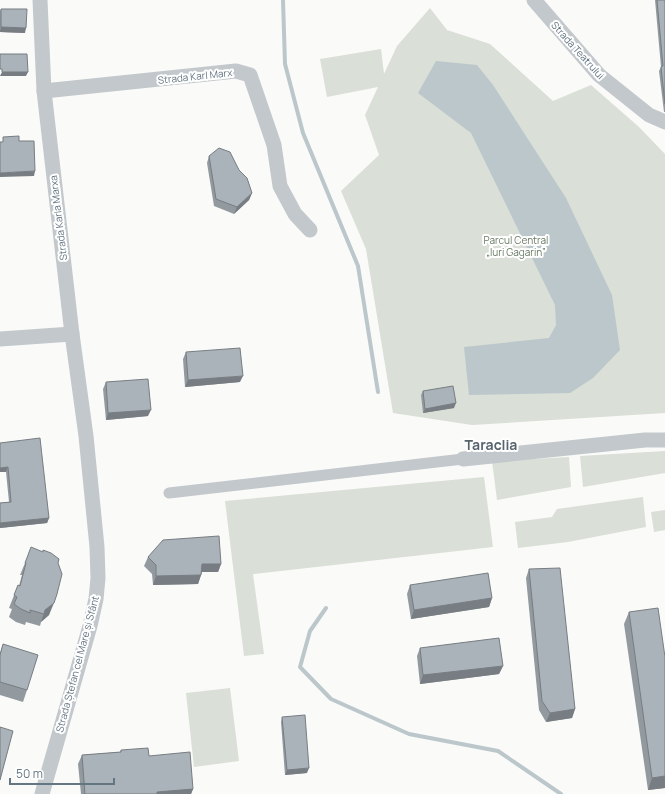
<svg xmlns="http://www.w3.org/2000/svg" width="665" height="794" font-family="Manrope,sans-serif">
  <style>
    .green { fill: #dadfd7 }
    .water { fill: #bbc7cb }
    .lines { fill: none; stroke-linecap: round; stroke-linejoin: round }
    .stream { stroke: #bbc7cb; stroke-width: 4 }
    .pedestrian { stroke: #c3c8cc; stroke-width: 11 }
    .minor { stroke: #c3c8cc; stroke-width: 15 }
    .wall { fill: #929a9f }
    .shaded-wall { fill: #777d82 }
    .building { fill: #aab3b9; stroke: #777d82 }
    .labels { text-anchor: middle; stroke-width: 4; stroke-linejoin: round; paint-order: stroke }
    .street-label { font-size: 10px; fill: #657683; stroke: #fff }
    .park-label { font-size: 10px; fill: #687a64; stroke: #fff }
    .district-label { font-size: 14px; font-weight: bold; fill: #57646e; stroke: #fff }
  </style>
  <rect width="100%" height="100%" fill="#fafaf8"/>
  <g class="green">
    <polygon points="430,8 447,30 490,44 553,101 591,85 639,127 665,154 665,413 472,425 393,413 366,249 341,191 379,155 365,115 378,87 327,97 320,59 381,49 384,74 397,46"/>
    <polygon points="665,451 665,473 583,487 580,456"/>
    <polygon points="569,457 571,487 497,500 492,461"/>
    <polygon points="484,477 493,547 253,574 264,654 244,656 225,501"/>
    <polygon points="643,497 646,527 568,542 518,548 515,522 552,517 557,509"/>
    <polygon points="665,510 665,530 654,532 651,512"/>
    <polygon points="230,688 239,761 194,767 186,693"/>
  </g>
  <polygon class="water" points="436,61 477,65 493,85 566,198 612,295 620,350 593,378 570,393 469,395 464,347 549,338 556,325 555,305 471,133 418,93"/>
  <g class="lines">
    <g class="stream">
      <polyline points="283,0 285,64 303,133 358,266 378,392"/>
      <polyline points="326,608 310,631 300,667 331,699 409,734 498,751 561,794"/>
    </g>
    <polyline class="pedestrian" points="169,493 463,459"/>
    <g class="minor">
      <polyline points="40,0 44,91 72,334 86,436 97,547 98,578 96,599 90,626 42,794"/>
      <polyline points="534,0 599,75 649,115 665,122"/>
      <polyline points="44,91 236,71 250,75 274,145 280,186 295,214 310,230"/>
      <polyline points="0,339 72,334"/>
      <polyline points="463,459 645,440 665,440"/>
    </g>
  </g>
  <g class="wall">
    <polygon points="655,0 665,0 665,112 664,112 659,71 661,67"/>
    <polygon points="1,9 25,33 0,32 0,11"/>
    <polygon points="209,156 239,170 252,193 249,200 234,214 214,206 207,163"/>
    <polygon points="186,352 240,382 185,387 183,359"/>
    <polygon points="106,382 148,416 106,420 103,389"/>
    <polygon points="423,391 454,408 423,413 421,395"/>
    <polygon points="0,443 49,518 47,523 0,528 0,503 9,502 6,472"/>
    <polygon points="148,557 221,564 218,572 202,572 198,584 153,585 152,574 144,566"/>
    <polygon points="25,563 58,564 49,615 41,622 40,626 26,622 25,625 16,622 9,617 12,609 9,608 18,585 19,586 22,575 20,575"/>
    <polygon points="529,569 575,709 572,718 546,722 539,710 526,578"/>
    <polygon points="410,585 492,598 489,607 411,619 407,594"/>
    <polygon points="629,612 665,657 665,788 648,790 624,624"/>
    <polygon points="3,644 27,690 23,702 0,695 0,653"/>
    <polygon points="420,648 503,666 499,674 420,684 417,656"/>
    <polygon points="282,717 307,773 285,775 281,722"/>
    <polygon points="121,750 149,756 193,789 191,794 81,794 78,764 82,755 120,752"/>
  </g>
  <g class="shaded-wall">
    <polygon points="1,27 26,28 25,33 0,32"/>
    <polygon points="2,72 28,72 26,76 0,76"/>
    <polygon points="35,171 34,176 0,177 0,173"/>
    <polygon points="252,193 249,200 234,214 237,207"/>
    <polygon points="243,376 240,382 185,387 188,380"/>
    <polygon points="456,403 454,408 423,413 425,409"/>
    <polygon points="151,410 148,416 106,420 108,413"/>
    <polygon points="8,467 6,472 0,472 0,468"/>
    <polygon points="49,518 47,523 0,528 0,523"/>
    <polygon points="202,564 221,564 218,572 199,572"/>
    <polygon points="201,575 198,584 153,585 156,576"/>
    <polygon points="492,598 489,607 411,619 414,610"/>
    <polygon points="54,603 49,615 41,622 45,610"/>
    <polygon points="503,666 499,674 420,684 423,675"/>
    <polygon points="575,709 572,718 546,722 550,713"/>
    <polygon points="309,768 307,773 285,775 287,770"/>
    <polygon points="665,776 665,788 648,790 652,778"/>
    <polygon points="193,789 191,794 156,794 157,792"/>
  </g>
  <g class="building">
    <polygon points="657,0 665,0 665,104 661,67 663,66"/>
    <polygon points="1,9 27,9 26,28 1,27"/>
    <polygon points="0,54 27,54 28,72 2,72 2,69 0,69"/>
    <polygon points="19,136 19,141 34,141 35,171 0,173 0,142 3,142 3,137"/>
    <polygon points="219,148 230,152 239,170 247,178 252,193 237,207 216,199 209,156"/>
    <polygon points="240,348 243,376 188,380 186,352"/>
    <polygon points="148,379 151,410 108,413 106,382"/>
    <polygon points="453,386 456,403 425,409 423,391"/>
    <polygon points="40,438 49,518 0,523 0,503 11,502 8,467 0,468 0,443"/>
    <polygon points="219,536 221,564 202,564 201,575 156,576 156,565 148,557 163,540"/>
    <polygon points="31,547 43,552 43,550 51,553 59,559 58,563 62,574 57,594 54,603 45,610 44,614 30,610 30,613 21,609 14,604 17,597 14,595 18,585 20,586 26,563 25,563"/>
    <polygon points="560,568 575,709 550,713 542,701 529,569"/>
    <polygon points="488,573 492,598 414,610 410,585"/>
    <polygon points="658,608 665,657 665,776 652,778 629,612"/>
    <polygon points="499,638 503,666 423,675 420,648"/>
    <polygon points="3,644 38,655 27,690 0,682 0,655"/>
    <polygon points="305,715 309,768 287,770 282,717"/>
    <polygon points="0,727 13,731 0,780"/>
    <polygon points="148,748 149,756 190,752 193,789 157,792 157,794 85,794 82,755 121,752 121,750"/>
  </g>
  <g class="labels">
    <g class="street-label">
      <text transform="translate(578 50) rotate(48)" y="4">Strada Teatrului</text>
      <text transform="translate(195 76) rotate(-6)" y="4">Strada Karl Marx</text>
      <text transform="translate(58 218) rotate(-97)" y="4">Strada Karla Marxa</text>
      <text transform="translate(77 664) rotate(-75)" y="4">Strada Ștefan cel Mare și Sfânt</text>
    </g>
    <g class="park-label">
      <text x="516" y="244">Parcul Central<tspan x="516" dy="12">„Iuri Gagarin”</tspan></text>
    </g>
    <g class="district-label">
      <text x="491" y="450">Taraclia</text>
    </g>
  </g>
  <path d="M10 778v6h104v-6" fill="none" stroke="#657683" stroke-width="2"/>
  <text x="16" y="778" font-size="12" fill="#657683" stroke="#ffffff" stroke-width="3" paint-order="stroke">50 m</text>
</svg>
